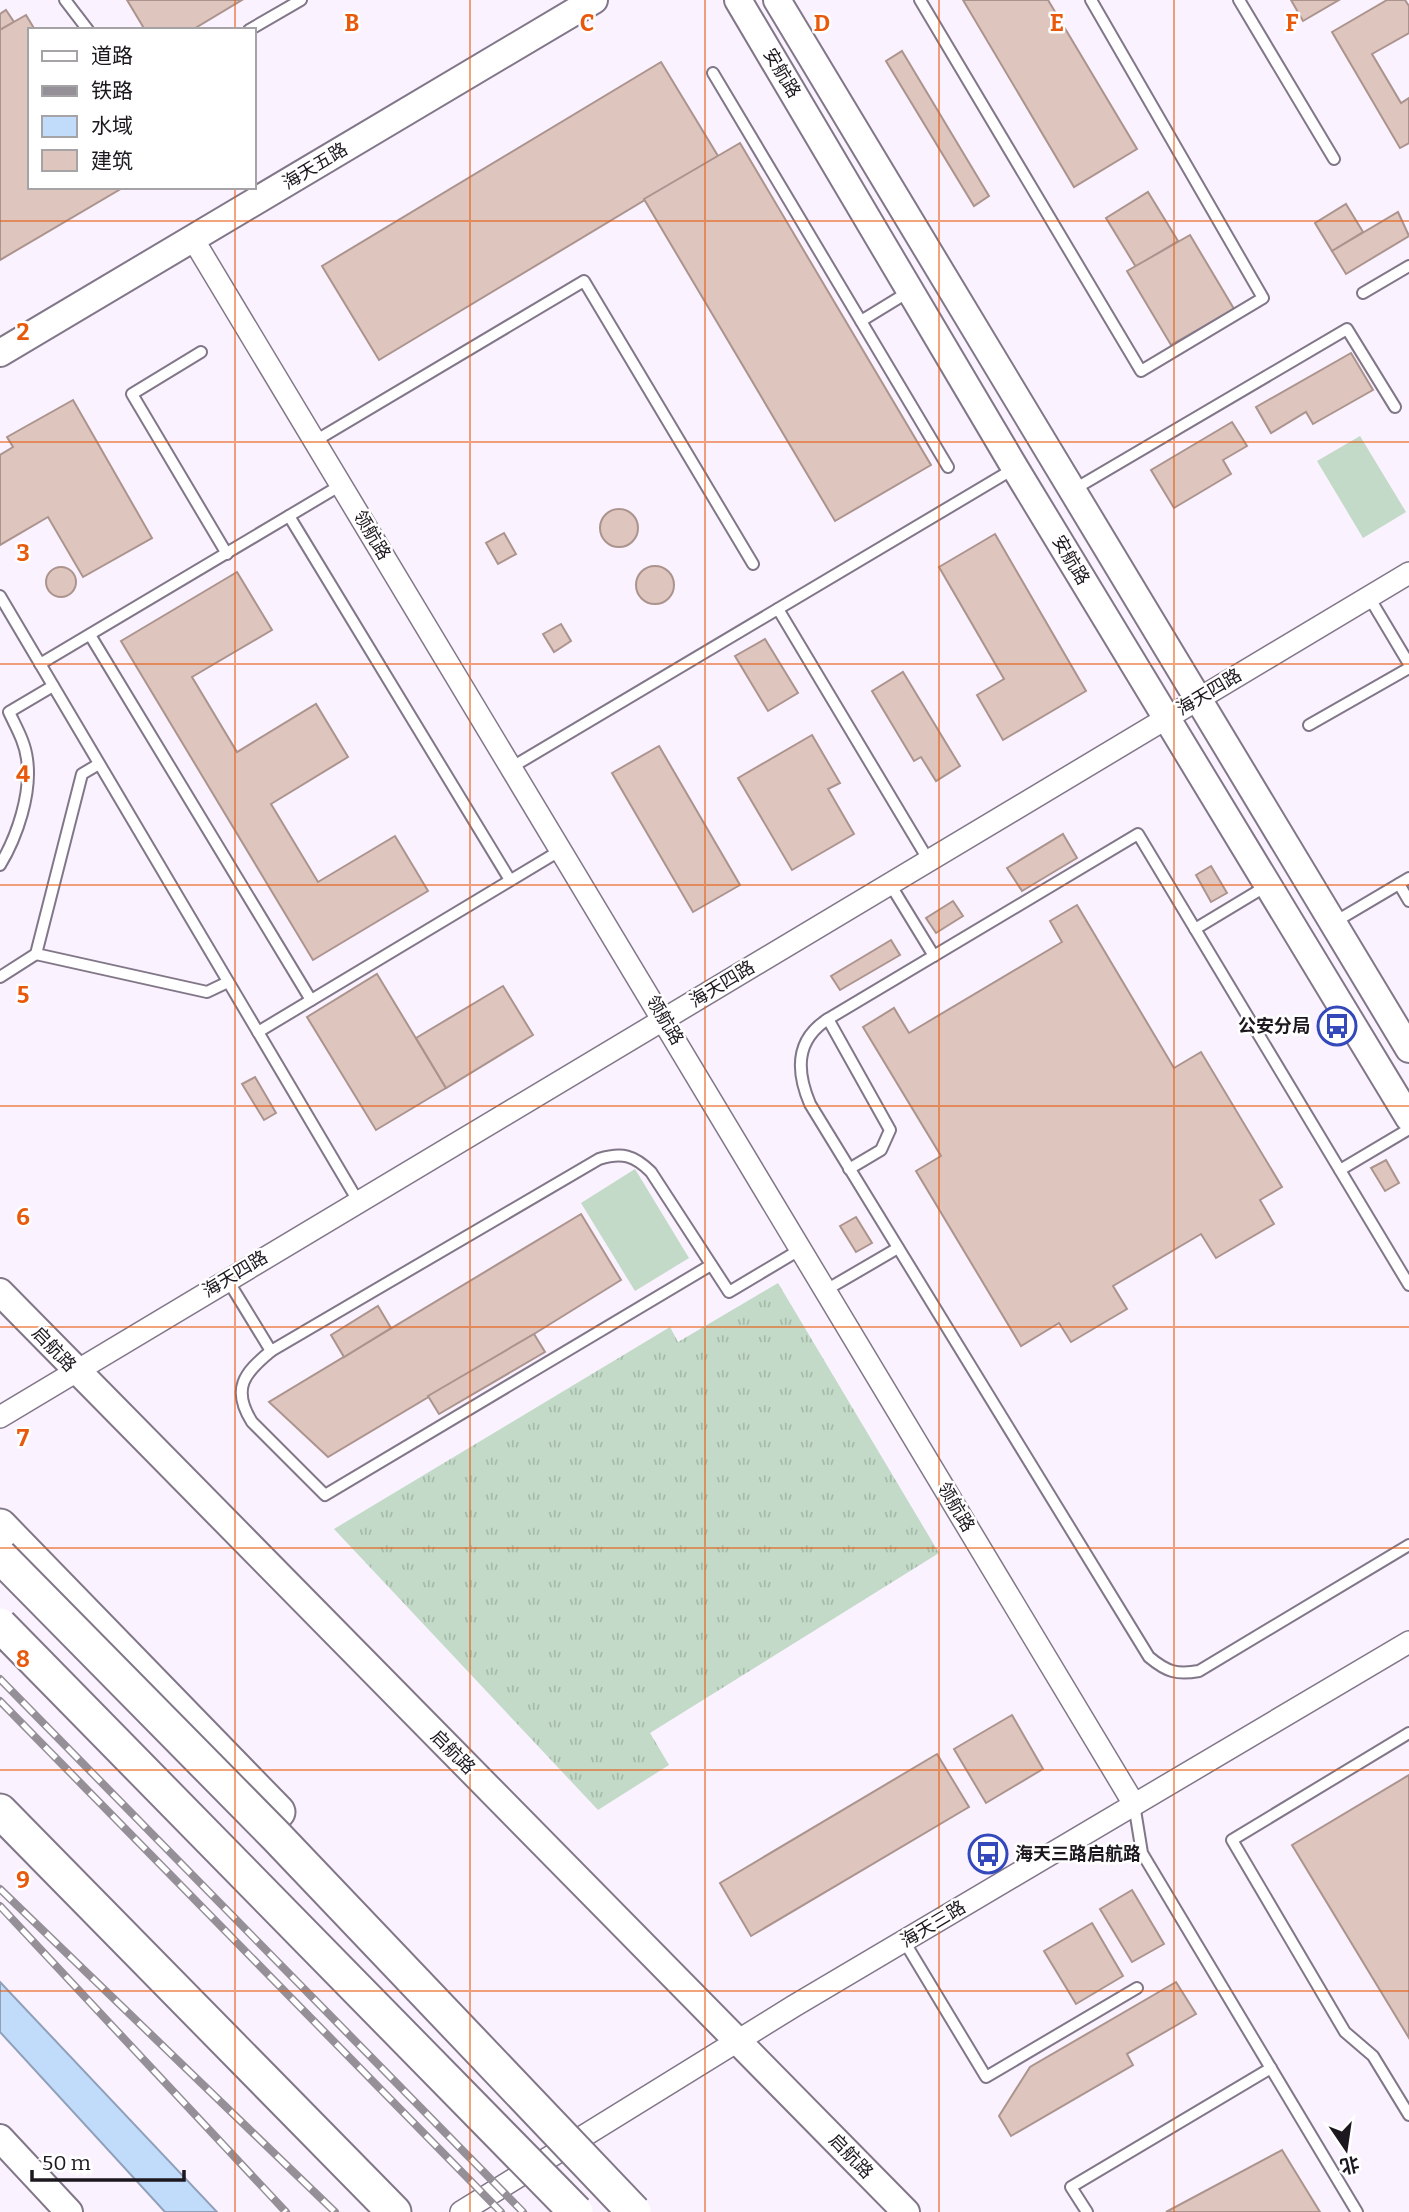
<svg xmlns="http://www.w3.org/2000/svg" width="1409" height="2212" font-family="Bitter,'Noto Sans SC',serif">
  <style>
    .grass { fill: url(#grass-tufts) }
    .garden { fill: #c2dac7 }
    .water { fill: #c1dbfb; stroke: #90a0b9; stroke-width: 2 }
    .building { fill: #dec5be; stroke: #ac948e; stroke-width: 2 }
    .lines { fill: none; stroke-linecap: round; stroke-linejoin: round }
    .service-casing { stroke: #827789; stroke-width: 14 }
    .minor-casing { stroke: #827789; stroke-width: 24 }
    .tertiary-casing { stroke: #827789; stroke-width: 30 }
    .trunk-casing { stroke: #827789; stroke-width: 37 }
    .service { stroke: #fff; stroke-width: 10 }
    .minor { stroke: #fff; stroke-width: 21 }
    .tertiary { stroke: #fff; stroke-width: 26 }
    .trunk { stroke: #fff; stroke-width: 33 }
    .rail-casing { stroke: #958f98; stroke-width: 8 }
    .rail { stroke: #fff; stroke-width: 5; stroke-dasharray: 16; stroke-linecap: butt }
    .trunk-bridge-casing { stroke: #827789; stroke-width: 37; stroke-linecap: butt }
    .trunk-bridge { stroke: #fff; stroke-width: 33 }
    .grid { fill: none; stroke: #e8590c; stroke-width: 2; stroke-opacity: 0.55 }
    .labels { text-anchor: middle; stroke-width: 5; stroke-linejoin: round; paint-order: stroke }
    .street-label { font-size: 18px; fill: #1d181f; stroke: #fff }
    .poi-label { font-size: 18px; font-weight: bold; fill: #1d181f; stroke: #fff; text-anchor: end }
    .grid-label { font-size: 23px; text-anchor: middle; font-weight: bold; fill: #e8590c; stroke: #fff; stroke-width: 5; stroke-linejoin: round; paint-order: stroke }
  </style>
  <defs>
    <pattern id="grass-tufts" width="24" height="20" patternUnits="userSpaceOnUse" patternTransform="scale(1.75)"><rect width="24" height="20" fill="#c2dac7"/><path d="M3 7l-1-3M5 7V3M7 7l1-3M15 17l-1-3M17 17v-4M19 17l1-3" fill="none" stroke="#a6baaa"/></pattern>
  </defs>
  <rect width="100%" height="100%" fill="#faf2fe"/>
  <polygon class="grass" points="778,1283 939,1553 650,1733 669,1765 598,1810 334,1529 670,1327 678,1342"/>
  <g class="garden">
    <polygon points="1360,436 1406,512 1363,538 1317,461"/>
    <polygon points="635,1169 689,1258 635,1291 581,1203"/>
  </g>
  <polygon class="water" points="0,1982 217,2212 165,2212 0,2032"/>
  <g class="building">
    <polygon points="127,0 242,0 192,30 145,30"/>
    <polygon points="963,0 1048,0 1137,149 1074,187"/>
    <polygon points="1291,0 1339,0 1303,21"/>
    <polygon points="1387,0 1405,0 1409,6 1409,33 1372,54 1401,103 1409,98 1409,143 1400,148 1332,32"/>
    <polygon points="6,10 14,22 0,30 0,14"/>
    <polygon points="26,15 35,30 30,30 30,187 124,187 0,260 0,30"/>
    <polygon points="902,51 989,196 974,206 886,61"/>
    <polygon points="661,62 718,156 379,360 322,266"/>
    <polygon points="740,143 931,465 835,521 644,199"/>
    <polygon points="1148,192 1178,241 1136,267 1106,218"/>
    <polygon points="1346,204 1363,232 1332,251 1315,223"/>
    <polygon points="1398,212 1409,236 1346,274 1332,251"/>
    <polygon points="1190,235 1234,309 1171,345 1127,271"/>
    <polygon points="1351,353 1373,390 1313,424 1306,412 1271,433 1256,407"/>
    <polygon points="73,400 152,538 83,577 48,517 0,545 0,455 13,447 7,437"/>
    <polygon points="1232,422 1247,446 1223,460 1231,474 1174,508 1151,470"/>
    <circle cx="619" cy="528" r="19"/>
    <polygon points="504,533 516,554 498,564 486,543"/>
    <polygon points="995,534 1086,691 1003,740 977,695 1004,679 939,567"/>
    <circle cx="655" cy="585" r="19"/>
    <circle cx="61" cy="582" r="15"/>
    <polygon points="237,572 272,630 192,677 237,752 316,704 348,757 271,804 318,882 395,836 428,891 313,960 121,641"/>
    <polygon points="561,624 571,641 554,652 543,634"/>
    <polygon points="765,639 798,693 768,711 735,656"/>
    <polygon points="903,672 960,766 936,781 921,757 914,761 872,691"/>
    <polygon points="812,735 840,783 828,789 854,834 792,870 738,778"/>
    <polygon points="659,746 740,885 693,912 612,773"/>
    <polygon points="1063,834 1077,858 1022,891 1007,868"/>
    <polygon points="1211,866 1227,893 1211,902 1196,875"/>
    <polygon points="953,901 963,916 936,933 926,918"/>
    <polygon points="1077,905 1174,1068 1201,1052 1282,1187 1260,1200 1274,1224 1216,1258 1201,1234 1113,1286 1127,1309 1071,1342 1059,1323 1021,1346 916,1171 941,1156 863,1027 894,1008 909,1033 1062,942 1050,921"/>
    <polygon points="891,940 900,955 840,990 831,976"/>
    <polygon points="377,974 446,1088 376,1130 307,1017"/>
    <polygon points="503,986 533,1035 446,1088 416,1038"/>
    <polygon points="255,1077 276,1113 264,1120 242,1084"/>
    <polygon points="1386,1160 1399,1183 1385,1191 1371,1168"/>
    <polygon points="581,1214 621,1280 534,1334 328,1457 269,1402"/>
    <polygon points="856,1217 872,1243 856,1252 840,1226"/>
    <polygon points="378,1306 391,1328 344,1357 331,1335"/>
    <polygon points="534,1334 545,1352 439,1414 428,1396"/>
    <polygon points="1012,1715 1043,1769 986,1803 954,1749"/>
    <polygon points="937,1754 969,1807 751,1936 720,1883"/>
    <polygon points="1409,1775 1409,2038 1292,1845"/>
    <polygon points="1132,1890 1164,1944 1132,1962 1100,1909"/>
    <polygon points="1092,1923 1123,1976 1076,2004 1044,1951"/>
    <polygon points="1176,1982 1196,2014 1127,2054 1133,2065 1011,2136 999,2116 1030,2067"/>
    <polygon points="1282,2150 1320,2212 1166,2212"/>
  </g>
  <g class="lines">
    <defs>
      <g id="service">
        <polyline points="65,0 88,30"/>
        <polyline points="920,0 1141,371 1263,298 1091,0"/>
        <polyline points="1239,0 1334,159"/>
        <polyline points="249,30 301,0"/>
        <polyline points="713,73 948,467"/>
        <polyline points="1363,293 1409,266"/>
        <polyline points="861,321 910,291"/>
        <polyline points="201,352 132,394 227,554"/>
        <polyline points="315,441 584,281 753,564"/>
        <polyline points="1073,490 1347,329 1395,407"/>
        <polyline points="289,516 510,880"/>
        <polyline points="0,596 358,1201"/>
        <polyline points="1369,597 1409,664"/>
        <polyline points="778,609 929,861"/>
        <polyline points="90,635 311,1000"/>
        <polyline points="40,664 341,485"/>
        <polyline points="1309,725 1409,668"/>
        <polyline points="99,764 82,774 36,954 207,992 228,982"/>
        <polyline points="512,767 1015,468"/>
        <path d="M0,865c17,-28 32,-72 27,-106 -2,-17 -11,-32 -18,-47l44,-26"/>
        <polyline points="890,884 934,956"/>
        <polyline points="1399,884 1409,901"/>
        <polyline points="1333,923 1409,878"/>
        <polyline points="1195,929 1268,885"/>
        <polyline points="0,977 36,954"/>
        <polyline points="828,1019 890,1130 881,1150 849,1169"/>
        <polyline points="258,1032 561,850"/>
        <polyline points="1340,1170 1409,1129"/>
        <path d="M227,1279l44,72 328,-192c23,-7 35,-4 52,13l78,120 72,-43"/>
        <path d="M1409,1285l-271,-451 -310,185c-33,21 -32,52 -18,85l339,553c18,15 28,18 50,14l210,-126"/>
        <polyline points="826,1290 898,1248"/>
        <path d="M271,1351c-27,22 -40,38 -19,71l73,73 386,-230"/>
        <polyline points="1409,1733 1232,1840 1345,2032 1373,2056 1409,2115"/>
        <polyline points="1134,1804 1142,1853 1357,2212"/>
        <polyline points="904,1941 986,2077 1137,1988"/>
        <polyline points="1087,2212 1071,2187 1271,2068"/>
      </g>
      <g id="minor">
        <polyline points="193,239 1134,1804"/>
        <polyline points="0,1417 1409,573"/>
        <polyline points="461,2212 794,2006 1409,1642"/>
      </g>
      <g id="tertiary">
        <polyline points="738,0 1015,468 1409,1118"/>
        <polyline points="777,0 1409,1049"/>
        <polyline points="0,353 594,0"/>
        <polyline points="0,1292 906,2212"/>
        <polyline points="0,2138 69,2212"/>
      </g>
      <g id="trunk">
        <polyline points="0,1526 278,1812"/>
        <polyline points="0,1811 394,2212"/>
      </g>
    </defs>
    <use href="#service" class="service-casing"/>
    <use href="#minor" class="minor-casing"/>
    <use href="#tertiary" class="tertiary-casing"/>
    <use href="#trunk" class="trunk-casing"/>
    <use href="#service" class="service"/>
    <use href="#minor" class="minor"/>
    <use href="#tertiary" class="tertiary"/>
    <use href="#trunk" class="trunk"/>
    <defs>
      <g id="rail">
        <polyline points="0,1679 523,2212"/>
        <polyline points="0,1701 501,2212"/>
        <polyline points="0,1889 335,2212"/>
        <polyline points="0,1906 286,2212"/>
      </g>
    </defs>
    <use href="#rail" class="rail-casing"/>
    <use href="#rail" class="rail"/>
    <defs>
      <g id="trunk-bridge">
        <polyline points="0,1556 276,1836 634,2212"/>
        <polyline points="0,1625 576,2212"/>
      </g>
    </defs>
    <use href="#trunk-bridge" class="trunk-bridge-casing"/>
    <use href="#trunk-bridge" class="trunk-bridge"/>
  </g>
  <path class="grid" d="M235,0v30M470,0v2212M705,0v2212M939,0v2212M1174,0v2212M235,187v2025M0,221h1409M0,442h1409M0,664h1409M0,885h1409M0,1106h1409M0,1327h1409M0,1548h1409M0,1770h1409M0,1991h1409"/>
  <defs>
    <symbol id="bus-ring" viewBox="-11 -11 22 22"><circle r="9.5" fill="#fff" stroke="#3348ba" stroke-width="1.5"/><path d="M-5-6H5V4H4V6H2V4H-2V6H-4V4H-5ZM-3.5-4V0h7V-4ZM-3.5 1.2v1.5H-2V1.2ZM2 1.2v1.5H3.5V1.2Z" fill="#3348ba"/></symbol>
  </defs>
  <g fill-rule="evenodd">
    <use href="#bus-ring" x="1315" y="1004" width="44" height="44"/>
    <use href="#bus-ring" x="966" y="1832" width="44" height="44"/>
  </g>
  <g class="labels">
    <g class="street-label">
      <text transform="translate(782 73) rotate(59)" y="6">安航路</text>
      <text transform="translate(315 166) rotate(-31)" y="6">海天五路</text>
      <text transform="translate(372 535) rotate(59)" y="6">领航路</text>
      <text transform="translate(1071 560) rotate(59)" y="6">安航路</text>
      <text transform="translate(1209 692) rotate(-31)" y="6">海天四路</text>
      <text transform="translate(722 984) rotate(-31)" y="6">海天四路</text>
      <text transform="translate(665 1020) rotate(59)" y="6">领航路</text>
      <text transform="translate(235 1274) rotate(-31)" y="6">海天四路</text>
      <text transform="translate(54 1349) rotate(46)" y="6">启航路</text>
      <text transform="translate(956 1507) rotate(59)" y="6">领航路</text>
      <text transform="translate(453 1752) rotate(45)" y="6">启航路</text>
      <text transform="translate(933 1924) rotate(-31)" y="6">海天三路</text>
      <text transform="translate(851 2156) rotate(46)" y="6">启航路</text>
    </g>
    <g class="poi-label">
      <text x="1310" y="1032">公安分局</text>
      <text x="1015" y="1860" text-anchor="start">海天三路启航路</text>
    </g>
  </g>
  <g class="grid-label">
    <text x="352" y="31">B</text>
    <text x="587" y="31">C</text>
    <text x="822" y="31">D</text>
    <text x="1057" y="31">E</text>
    <text x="1292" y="31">F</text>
    <text x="23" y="340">2</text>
    <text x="23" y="561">3</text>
    <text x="23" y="782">4</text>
    <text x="23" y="1003">5</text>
    <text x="23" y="1225">6</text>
    <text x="23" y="1446">7</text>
    <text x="23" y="1667">8</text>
    <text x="23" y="1888">9</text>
  </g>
  <rect x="28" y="28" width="228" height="161" fill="#ffffff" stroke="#a5a3a5" stroke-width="2"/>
  <rect x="42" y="51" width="35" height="10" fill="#ffffff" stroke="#a5a3a5" stroke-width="2"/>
  <text x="91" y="63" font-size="21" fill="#1d181f">道路</text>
  <rect x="42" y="86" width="35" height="10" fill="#958f98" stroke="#a5a3a5" stroke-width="2"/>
  <text x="91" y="98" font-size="21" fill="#1d181f">铁路</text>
  <rect x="42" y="116" width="35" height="21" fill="#c1dbfb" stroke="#a5a3a5" stroke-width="2"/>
  <text x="91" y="133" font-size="21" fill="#1d181f">水域</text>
  <rect x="42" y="150" width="35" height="21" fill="#dec5be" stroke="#a5a3a5" stroke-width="2"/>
  <text x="91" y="168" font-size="21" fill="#1d181f">建筑</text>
  <g transform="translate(1346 2149) rotate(167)" stroke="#ffffff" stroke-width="5" paint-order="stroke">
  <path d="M0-5L12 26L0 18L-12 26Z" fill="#1d181f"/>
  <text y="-10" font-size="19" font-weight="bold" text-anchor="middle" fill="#1d181f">北</text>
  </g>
  <path d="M32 2170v10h152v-10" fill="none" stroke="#1d181f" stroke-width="3.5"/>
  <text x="42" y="2170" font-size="21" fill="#1d181f" stroke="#ffffff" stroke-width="5" paint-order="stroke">50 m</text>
</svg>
